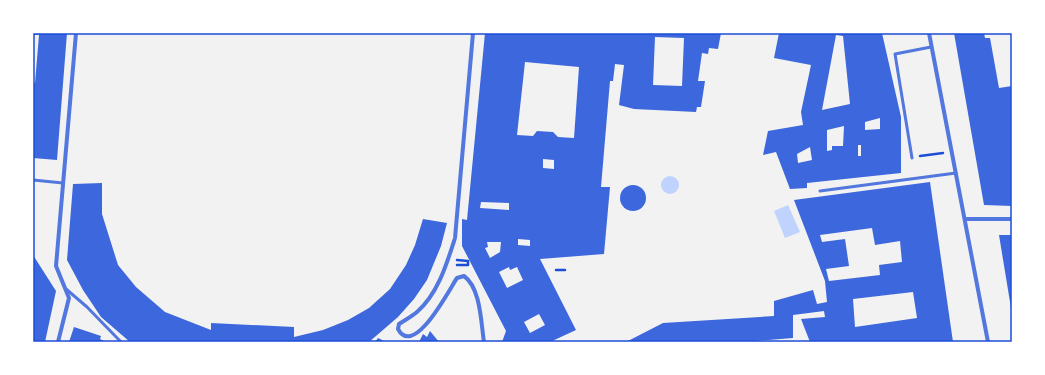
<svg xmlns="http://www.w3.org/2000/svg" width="1045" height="375" font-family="Signika,sans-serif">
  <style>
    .water { fill: #bfd3fe }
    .building { fill: #3d67dc; fill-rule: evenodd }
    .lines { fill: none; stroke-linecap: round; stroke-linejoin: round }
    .path { stroke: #1d4ed8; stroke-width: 2.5 }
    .service { stroke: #5277de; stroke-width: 3 }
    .minor { stroke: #5277de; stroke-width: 4 }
    .neatline { fill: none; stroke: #1d4ed8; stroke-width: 1.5 }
  </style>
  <rect width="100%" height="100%" fill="#f2f2f2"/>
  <g class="water">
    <circle cx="670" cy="185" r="9"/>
    <polygon points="788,205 800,232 785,238 774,211"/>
  </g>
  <g class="building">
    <polygon points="33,33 67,33 57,160 33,158 33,83 35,83 39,35 33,35"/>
    <path d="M485,33h236l-3,16 -9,-1 -1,6 -6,-1 -4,28h7l-4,26h-4l-1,5 -62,-3 -15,-4 5,-40 -9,-1 -2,17h-3l-9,106h9l-6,67 -64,5 36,71 -26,12h-48l4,-11 -44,-85v-27l5,1zM655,37l29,1 -2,48 -29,-1zM525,62l54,5 -5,71 -16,-1 -5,-5 -16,-1 -4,5 -16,-1zM543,159l11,1v9l-11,-1zM481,202l28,1v7l-29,-2zM518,239l12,1v6l-12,-1zM487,242h14l-1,10 -10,6 -5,-10 3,-1zM509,267l1,3 7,-3 6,13 -16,8 -8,-16zM539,314l6,11 -15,8 -6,-11z"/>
    <path d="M779,33h103l19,84v56l-94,10v5l-17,1 -14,-37 -13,3 5,-24 35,-6 -2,-13 10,-47 -37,-7zM836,35l7,1 7,68 -28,6zM880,118v11l-15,1v-8zM844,126l-1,20h-11v4l-5,1v-21zM858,145h3v11h-3zM810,147l2,13 -14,3 -1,-9z"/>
    <polygon points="954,33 984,33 985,38 990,38 999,88 1012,86 1012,206 984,205"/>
    <path d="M930,182l23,160h-143l-9,-23 24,-2 -1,-6 -31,4v23l-50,4h-117l37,-19 111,-7v-15l39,-11 4,14 10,-2 -2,-21 -31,-81zM872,228l3,17 25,-4 2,21 -23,3 1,10 -51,6 -3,-12 23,-3 -4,-27 -23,3 -2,-7zM913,292l4,26 -62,9 -2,-28z"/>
    <polygon points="102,183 102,214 118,265 136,287 165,312 211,330 211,323 294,327 294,337 323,330 348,320 369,308 390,289 406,265 415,245 423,219 447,223 441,246 427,280 414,299 398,317 369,342 130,342 101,317 83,290 67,260 73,184"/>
    <circle cx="633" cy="198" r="13"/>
    <polygon points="999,235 1012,235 1012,308 1011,308"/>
    <polygon points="33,255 56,291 45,342 33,342"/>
    <polygon points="74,327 101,336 100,339 106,342 69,342"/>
    <polygon points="430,331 439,342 419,342 423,334 427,337"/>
    <polygon points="378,338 386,342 375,342"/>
  </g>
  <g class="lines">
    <g class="path">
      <polyline points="920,156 943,153"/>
      <polyline points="457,265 468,265 468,261 457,260"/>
      <polyline points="556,270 565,270"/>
    </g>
    <g class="service">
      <polyline points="912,158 895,54 931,47"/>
      <polyline points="33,180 63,183"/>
      <polyline points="820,191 956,173"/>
      <polyline points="66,289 87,307 121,342"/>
    </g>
    <g class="minor">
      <path d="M473,33l-18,205c-8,25 -17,56 -38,74 -6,5 -12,8 -18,12l-1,5c16,30 52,-41 59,-51l7,-2c17,12 17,48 20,66"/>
      <polyline points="929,33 988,342"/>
      <polyline points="965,219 1012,219"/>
      <polyline points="58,342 69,298 56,266 76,33"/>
    </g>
  </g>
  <rect width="1045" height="375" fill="none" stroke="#ffffff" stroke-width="68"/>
  <rect x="34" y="34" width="977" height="307" class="neatline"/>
</svg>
